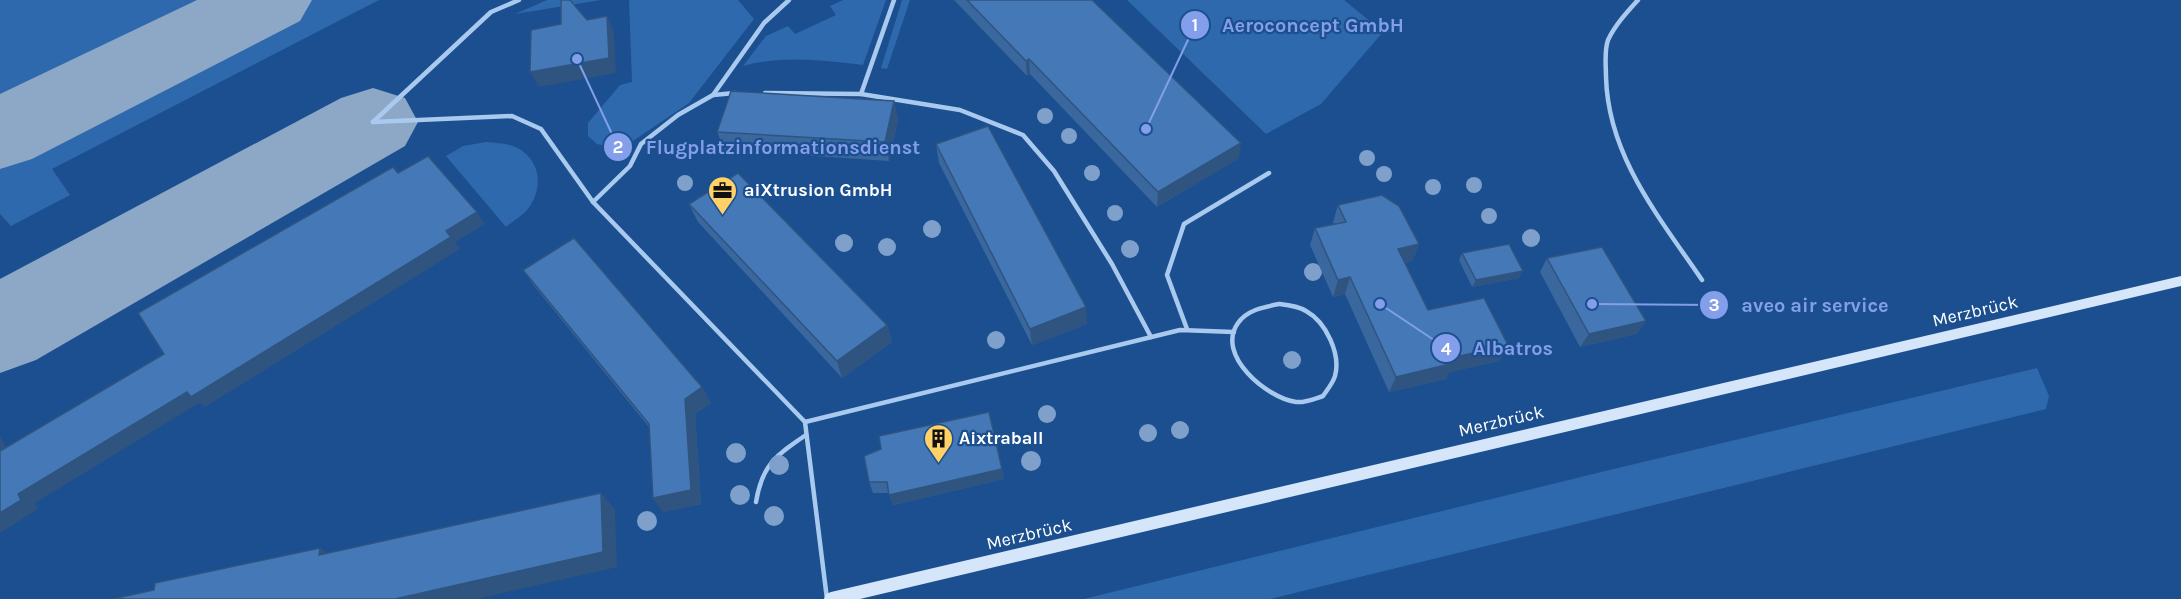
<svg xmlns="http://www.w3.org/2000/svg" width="2181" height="599" font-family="Karla,sans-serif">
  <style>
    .green { fill: #2e69ad }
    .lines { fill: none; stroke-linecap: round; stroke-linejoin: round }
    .taxiway { fill: #8da7c7; fill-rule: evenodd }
    .lane { stroke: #a9c9ee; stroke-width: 4.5 }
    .secondary { fill: #d6e6fa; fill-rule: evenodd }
    .tree { fill: #7ea0ca }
    .wall { fill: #3a679d }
    .shaded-wall { fill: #305480 }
    .building { fill: #4478b7; stroke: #305480; stroke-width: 1.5 }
    .labels { text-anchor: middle; stroke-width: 4.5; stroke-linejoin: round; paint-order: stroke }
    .poi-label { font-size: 18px; font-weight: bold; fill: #fff; stroke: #1b4f8f; text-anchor: start }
    .street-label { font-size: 18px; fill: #fff; stroke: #1b4f8f }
    .leader { fill: none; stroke: #839eea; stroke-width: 2 }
    .callout-dot { fill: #839eea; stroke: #1b4f8f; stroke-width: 2 }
    .mark-label { font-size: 18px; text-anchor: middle; font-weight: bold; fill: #fff }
    .callout-label { font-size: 20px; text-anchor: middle; font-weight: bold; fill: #839eea; stroke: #1b4f8f; stroke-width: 4.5; stroke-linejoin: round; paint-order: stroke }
  </style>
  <rect width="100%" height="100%" fill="#1b4f8f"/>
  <g class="green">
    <polygon points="0,0 379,0 52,169 70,195 11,226 0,214"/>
    <polygon points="547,0 601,0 515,14"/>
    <polygon points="629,0 738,0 754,19 689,103 630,143 610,147 597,144 588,136 588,123 620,85 632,82"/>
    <path d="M843,0h43l-23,65c-40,-5 -80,-10 -120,1l23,-30 22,-10 7,8 41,-19 -6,-9z"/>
    <polygon points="902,0 910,0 887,69 881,68"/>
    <polygon points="1127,0 1344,0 1383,32 1321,104 1266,134"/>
    <path d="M486,142c8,1 17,1 24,3 29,9 36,40 18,64 -6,7 -15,12 -22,18l-60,-71 17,-10z"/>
    <polygon points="2037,368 2049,396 2046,409 1270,599 1084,599 1597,473"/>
  </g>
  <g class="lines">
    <g class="taxiway">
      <polygon points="197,0 312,0 300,21 32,159 0,169 0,94"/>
      <polygon points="373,88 405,98 418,122 405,146 36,360 0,373 0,279 341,98"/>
    </g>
    <g class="lane">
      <path d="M1638,0c-11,12 -23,25 -30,40 -4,11 -2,25 -2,37 2,79 53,140 96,203"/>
      <polyline points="735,93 713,95 678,115 641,144 630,166 593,202 805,422 827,599"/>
      <polyline points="765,93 861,94 960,110 1023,135 1054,171 1112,264 1151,337"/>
      <polyline points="861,94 894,0"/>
      <polyline points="713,95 764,23 789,0"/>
      <polyline points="373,122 512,116 541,129 593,202"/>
      <polyline points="373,122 491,12 519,0"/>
      <path d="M1279,304c9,1 19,2 27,7 20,11 35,43 29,65 -2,7 -8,14 -12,20 -9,3 -18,7 -27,6 -29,-4 -81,-47 -58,-79 9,-13 26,-16 41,-19z"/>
      <polyline points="1187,329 1167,275 1184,224 1269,173"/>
      <polyline points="805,422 1180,330 1234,332"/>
      <path d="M756,502c6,-37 20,-47 50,-67"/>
    </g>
    <polygon class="secondary" points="2181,276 2181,286 860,599 824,599 826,594 831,592"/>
  </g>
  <g class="tree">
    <circle cx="1045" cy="116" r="8"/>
    <circle cx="1069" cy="136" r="8"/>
    <circle cx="1367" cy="158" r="8"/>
    <circle cx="1092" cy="173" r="8"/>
    <circle cx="1384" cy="174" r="8"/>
    <circle cx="685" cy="183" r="8"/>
    <circle cx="1474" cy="185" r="8"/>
    <circle cx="1433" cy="187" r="8"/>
    <circle cx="1115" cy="213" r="8"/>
    <circle cx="1489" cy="216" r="8"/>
    <circle cx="932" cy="229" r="9"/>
    <circle cx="1531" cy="238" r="9"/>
    <circle cx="844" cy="243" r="9"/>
    <circle cx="887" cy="247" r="9"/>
    <circle cx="1130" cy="249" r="9"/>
    <circle cx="1313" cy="272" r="9"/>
    <circle cx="996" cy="340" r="9"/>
    <circle cx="1292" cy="360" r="9"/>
    <circle cx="1047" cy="414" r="9"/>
    <circle cx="1180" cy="430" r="9"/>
    <circle cx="1148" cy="433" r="9"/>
    <circle cx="736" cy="453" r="10"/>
    <circle cx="1031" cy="461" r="10"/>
    <circle cx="779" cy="465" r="10"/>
    <circle cx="740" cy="495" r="10"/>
    <circle cx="774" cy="516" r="10"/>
    <circle cx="647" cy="521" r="10"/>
  </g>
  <g class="wall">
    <polygon points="954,0 1092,0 1239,158 1157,207 1030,74 1027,76"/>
    <polygon points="894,101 898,120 889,161 725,150 717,132"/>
    <polygon points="936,144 1087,324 1032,345 939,163"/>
    <polygon points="689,204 887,325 892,342 842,378 698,222"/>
    <polygon points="1338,205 1419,244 1412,261 1405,263 1428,310 1508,345 1499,361 1449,372 1446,379 1389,392 1345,294 1333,297 1310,245 1315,228 1334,224 1333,222"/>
    <polygon points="1462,253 1519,278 1472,287 1459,260"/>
    <polygon points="1547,258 1646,321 1636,334 1580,347 1540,272"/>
    <polygon points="523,270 702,387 711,403 695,414 701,504 663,512 649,427 535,287"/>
    <polygon points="1002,469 1004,479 893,505 889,493 873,493 869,482"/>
  </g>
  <g class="shaded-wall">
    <polygon points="607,16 614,32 616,73 539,87 530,72"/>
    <polygon points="1029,59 1030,74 1027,76 1026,61"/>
    <polygon points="894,101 898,120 889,161 885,142"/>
    <polygon points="1241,143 1239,158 1157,207 1158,192"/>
    <polygon points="477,212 485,224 455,242 460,249 205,407 199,403 35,503 38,509 0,533 0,513 18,494"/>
    <polygon points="1419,244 1412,261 1391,266 1398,249"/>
    <polygon points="1523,271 1519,278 1472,287 1476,280"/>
    <polygon points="1350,277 1345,294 1333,297 1338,280"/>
    <polygon points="1086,307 1087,324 1032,345 1030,329"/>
    <polygon points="1646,321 1636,334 1580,347 1589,334"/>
    <polygon points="887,325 892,342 842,378 837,361"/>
    <polygon points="1508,345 1499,361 1449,372 1446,379 1389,392 1396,377 1451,358"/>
    <polygon points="702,387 711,403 695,414 701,504 663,512 653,498 685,399"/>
    <polygon points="0,436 14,463 0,455"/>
    <polygon points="1002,469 1004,479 893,505 889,495"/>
    <polygon points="601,493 615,509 617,567 476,599 395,599"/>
    <polygon points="320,548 342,563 319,555"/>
  </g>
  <g class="building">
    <polygon points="561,0 570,0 587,20 607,16 609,58 530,72 531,30 561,24"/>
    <polygon points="967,0 1092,0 1241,143 1158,192 1029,59 1026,61"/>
    <polygon points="731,91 894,101 885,142 717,132"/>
    <polygon points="988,126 1086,307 1030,329 936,144"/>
    <polygon points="428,156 477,212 446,231 451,237 191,397 187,392 18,494 21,500 0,513 0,451 164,354 138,313 393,167 398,173"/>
    <polygon points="738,173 887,325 837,361 689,204"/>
    <polygon points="1382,195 1399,206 1419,244 1398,249 1428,310 1484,298 1508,345 1451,358 1454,363 1396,377 1350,277 1338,280 1315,228 1346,222 1338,205"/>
    <polygon points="574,238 702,387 685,399 691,490 653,498 649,424 523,270"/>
    <polygon points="1509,244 1523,271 1476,280 1462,253"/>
    <polygon points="1602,247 1646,321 1589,334 1547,258"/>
    <polygon points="989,412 1002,469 889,495 887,482 869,482 864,456 881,449 879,436"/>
    <polygon points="601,493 603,552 395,599 113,599 154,590 155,583 320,548 319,555"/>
  </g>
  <defs>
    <symbol id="office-pin" viewBox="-11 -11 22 30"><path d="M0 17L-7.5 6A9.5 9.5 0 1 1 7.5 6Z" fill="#ffd166" stroke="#1b4f8f"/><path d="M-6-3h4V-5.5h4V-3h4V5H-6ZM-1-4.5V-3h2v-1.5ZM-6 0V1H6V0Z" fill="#111"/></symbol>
    <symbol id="building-pin" viewBox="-11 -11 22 30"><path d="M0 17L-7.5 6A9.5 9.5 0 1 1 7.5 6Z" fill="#ffd166" stroke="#1b4f8f"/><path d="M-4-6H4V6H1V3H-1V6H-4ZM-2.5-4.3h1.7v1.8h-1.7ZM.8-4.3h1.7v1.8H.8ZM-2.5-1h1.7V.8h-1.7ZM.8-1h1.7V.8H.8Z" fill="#111"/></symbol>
  </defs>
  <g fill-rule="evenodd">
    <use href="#office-pin" x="706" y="174" width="33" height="45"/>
    <use href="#building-pin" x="922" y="422" width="33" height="45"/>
  </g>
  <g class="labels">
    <g class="poi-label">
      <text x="744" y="196">aiXtrusion GmbH</text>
      <text x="959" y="444">Aixtraball</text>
    </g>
    <g class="street-label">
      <text transform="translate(1975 311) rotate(-13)" y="6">Merzbrück</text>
      <text transform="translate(1501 421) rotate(-13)" y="6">Merzbrück</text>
      <text transform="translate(1029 534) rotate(-13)" y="6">Merzbrück</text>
    </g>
  </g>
  <path class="leader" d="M1146 129L1195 25M577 59L618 147M1592 304L1714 305M1380 304L1446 348"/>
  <g class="callout-dot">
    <circle cx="1146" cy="129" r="6"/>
    <circle cx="577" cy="59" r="6"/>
    <circle cx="1592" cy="304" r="6"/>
    <circle cx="1380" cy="304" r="6"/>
    <circle cx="1195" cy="25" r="15"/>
    <circle cx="618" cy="147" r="15"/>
    <circle cx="1714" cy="305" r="15"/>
    <circle cx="1446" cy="348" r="15"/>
  </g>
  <g class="mark-label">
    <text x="1195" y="31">1</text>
    <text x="618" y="153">2</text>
    <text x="1714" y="311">3</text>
    <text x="1446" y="355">4</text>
  </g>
  <g class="callout-label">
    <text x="1313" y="32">Aeroconcept GmbH</text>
    <text x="783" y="154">Flugplatzinformationsdienst</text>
    <text x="1815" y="312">aveo air service</text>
    <text x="1513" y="355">Albatros</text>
  </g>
</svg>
